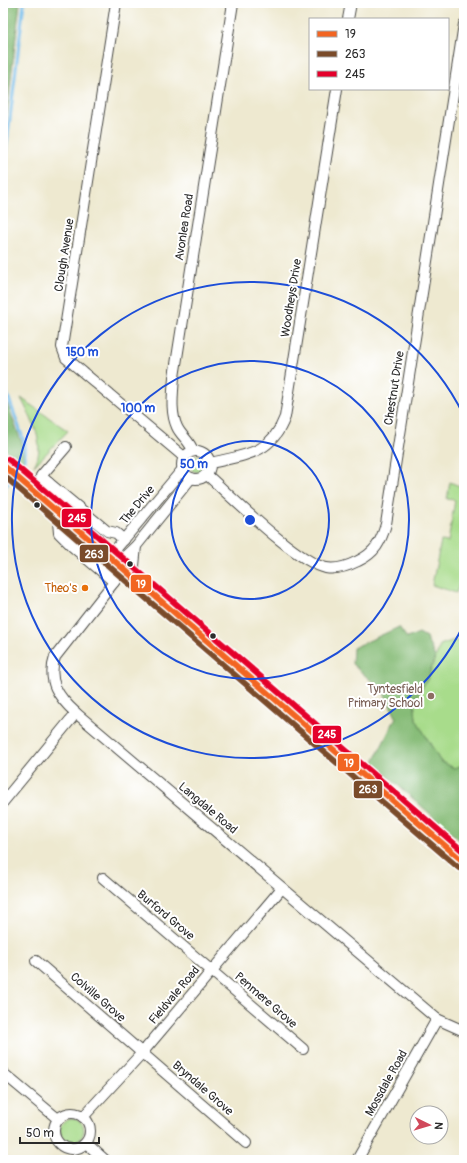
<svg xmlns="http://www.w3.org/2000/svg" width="467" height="1163" font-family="Pangolin,sans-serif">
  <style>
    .green { fill: #a8dc8b; stroke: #6a845b }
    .forest { fill: #86bc77; stroke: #587451 }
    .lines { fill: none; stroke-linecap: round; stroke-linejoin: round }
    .stream { stroke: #73bdec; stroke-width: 3 }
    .minor-casing { stroke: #484844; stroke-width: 12 }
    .highway-casing { stroke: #484844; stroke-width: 17 }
    .minor { stroke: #fff; stroke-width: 10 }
    .highway { stroke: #fff; stroke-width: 15 }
    .bus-1-casing { stroke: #fff; stroke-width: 9 }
    .bus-2-casing { stroke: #fff; stroke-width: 9 }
    .bus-3-casing { stroke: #fff; stroke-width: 9 }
    .bus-1 { stroke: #f26522; stroke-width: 6 }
    .bus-2 { stroke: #7a4b2a; stroke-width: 6 }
    .bus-3 { stroke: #e4002b; stroke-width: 6 }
    .ring { fill: none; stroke: #1d4ed8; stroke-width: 2 }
    .bus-dot { fill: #2b2b2b; stroke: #fff; stroke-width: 1.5 }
    .food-dot { fill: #e8710a; stroke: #fff; stroke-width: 1.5 }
    .education-dot { fill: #8d6e63; stroke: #fff; stroke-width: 1.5 }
    .labels { text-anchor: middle; stroke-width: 4; stroke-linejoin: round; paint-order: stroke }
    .street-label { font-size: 12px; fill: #2b2b2b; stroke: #fff }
    .food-label { font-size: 12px; fill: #c56008; stroke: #fff; text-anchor: end }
    .education-label { font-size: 12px; fill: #785e54; stroke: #fff; text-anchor: end }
    .centre { fill: #1d4ed8; stroke: #fff; stroke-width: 2 }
    .ring-label { font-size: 12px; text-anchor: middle; font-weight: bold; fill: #1d4ed8; stroke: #fff; stroke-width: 4; stroke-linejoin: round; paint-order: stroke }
    .line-badge { stroke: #fff; stroke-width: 1.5 }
    .badge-label { font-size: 11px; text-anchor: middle; font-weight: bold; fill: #fff }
  </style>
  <rect width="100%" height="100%" fill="#fff"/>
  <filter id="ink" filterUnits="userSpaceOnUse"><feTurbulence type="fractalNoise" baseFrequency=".025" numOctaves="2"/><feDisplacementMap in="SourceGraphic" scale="8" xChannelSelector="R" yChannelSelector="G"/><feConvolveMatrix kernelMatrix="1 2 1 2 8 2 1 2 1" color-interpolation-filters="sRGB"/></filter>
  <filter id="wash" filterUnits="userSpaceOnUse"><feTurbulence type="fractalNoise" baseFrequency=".012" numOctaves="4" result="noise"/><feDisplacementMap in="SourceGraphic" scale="16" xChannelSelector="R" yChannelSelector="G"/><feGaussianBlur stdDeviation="0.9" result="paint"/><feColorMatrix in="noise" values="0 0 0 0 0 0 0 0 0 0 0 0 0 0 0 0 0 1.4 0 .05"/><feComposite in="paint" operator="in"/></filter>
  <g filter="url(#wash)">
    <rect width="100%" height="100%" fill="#eee9d0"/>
    <g class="green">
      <path d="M21,398l47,33 -34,35c13,-22 -3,-47 -13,-68z"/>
      <circle cx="197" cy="464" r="8"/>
      <polygon points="450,482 464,488 464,572 456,593 432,585 441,541 448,542 455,500 447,499"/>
      <polygon points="454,640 464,643 464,765 454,768 440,761 416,719 414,701 428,678 440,645"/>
      <circle cx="72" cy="1130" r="12"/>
    </g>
    <g class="forest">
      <polygon points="4,3 20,3 3,144 3,8"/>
      <polygon points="3,393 22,443 24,459 21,464 3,447"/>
      <polygon points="399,627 407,638 419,633 426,637 435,657 428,678 414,701 416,719 440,761 454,768 464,765 464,844 373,763 396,717 383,691 352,664 353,648"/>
    </g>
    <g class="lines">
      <g class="stream">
        <polyline points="3,176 24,3"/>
        <polyline points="3,382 25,444 25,460 18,472"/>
        <polyline points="3,499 5,487 12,479"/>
        <polyline points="3,587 3,609"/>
      </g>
    </g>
  </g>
  <g filter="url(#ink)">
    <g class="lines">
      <defs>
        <g id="minor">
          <polyline points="116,3 62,347 66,358 72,363 184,457"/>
          <polyline points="348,19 351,3"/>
          <circle cx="196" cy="465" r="14"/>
          <path d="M193,451c-3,-10 -12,-15 -16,-24 -7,-15 -4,-34 -3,-50l59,-374"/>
          <path d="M210,463c34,-8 61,-8 75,-46l52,-328"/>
          <path d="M206,474c25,22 90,88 120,94 11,2 22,-2 32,-7 17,-8 23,-19 28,-37l78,-500"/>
          <polyline points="49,483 41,476 66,447"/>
          <polyline points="39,496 49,483 107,531 116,533 124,540"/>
          <polyline points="63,515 58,522 59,533 73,547 114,582"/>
          <polyline points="136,546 134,566 137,579"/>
          <polyline points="110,556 182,470"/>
          <polyline points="118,563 136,546 191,478"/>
          <path d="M125,568l-70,89c-8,24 3,40 21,56l361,306 27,12"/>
          <polyline points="3,802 76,713"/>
          <polyline points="103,878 303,1049"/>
          <polyline points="36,961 246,1143"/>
          <polyline points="3,1073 58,1119"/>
          <circle cx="72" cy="1131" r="18"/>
          <polyline points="83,1117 142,1053 282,888"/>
          <polyline points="86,1143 105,1160"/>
          <polyline points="357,1160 437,1019"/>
        </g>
        <polyline id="highway" points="3,465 84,533 376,788 464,862"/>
      </defs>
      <use href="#minor" class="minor-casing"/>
      <use href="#highway" class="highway-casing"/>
      <use href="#minor" class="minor"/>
      <use href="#highway" class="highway"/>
      <defs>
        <polyline id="bus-1" points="3,465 464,862"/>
        <polyline id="bus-2" points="3,475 459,868"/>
        <polyline id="bus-3" points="8,459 464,852"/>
      </defs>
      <use href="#bus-1" class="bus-1-casing"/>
      <use href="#bus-2" class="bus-2-casing"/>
      <use href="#bus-3" class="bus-3-casing"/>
      <use href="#bus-1" class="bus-1"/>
      <use href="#bus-2" class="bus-2"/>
      <use href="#bus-3" class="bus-3"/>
    </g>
  </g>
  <g class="ring">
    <circle cx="250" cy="520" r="79"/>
    <circle cx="250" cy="520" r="159"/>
    <path d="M464 624A238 238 0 1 1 464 416"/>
  </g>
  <g class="bus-dot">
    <circle cx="37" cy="505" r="3.5"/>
    <circle cx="130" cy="564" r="3.5"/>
    <circle cx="213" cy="636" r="3.5"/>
  </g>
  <circle class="food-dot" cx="85" cy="588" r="4"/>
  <circle class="education-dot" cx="431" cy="696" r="4"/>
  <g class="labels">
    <g class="street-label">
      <text transform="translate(184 227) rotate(-81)" y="4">Avonlea Road</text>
      <text transform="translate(64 255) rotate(-81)" y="4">Clough Avenue</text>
      <text transform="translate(291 298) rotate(-81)" y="4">Woodheys Drive</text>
      <text transform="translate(394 388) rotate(-81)" y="4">Chestnut Drive</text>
      <text transform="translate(137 505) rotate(-50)" y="4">The Drive</text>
      <text transform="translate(208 808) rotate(40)" y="4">Langdale Road</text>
      <text transform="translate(166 915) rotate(40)" y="4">Burford Grove</text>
      <text transform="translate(174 995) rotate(-50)" y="4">Fieldvale Road</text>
      <text transform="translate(98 997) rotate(41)" y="4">Colville Grove</text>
      <text transform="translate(266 1000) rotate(41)" y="4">Penmere Grove</text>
      <text transform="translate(386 1083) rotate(-61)" y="4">Mossdale Road</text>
      <text transform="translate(203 1088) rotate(41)" y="4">Bryndale Grove</text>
    </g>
    <g class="food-label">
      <text x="77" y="592">Theo's</text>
    </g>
    <g class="education-label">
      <text x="423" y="693">Tyntesfield<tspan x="423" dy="14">Primary School</tspan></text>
    </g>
  </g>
  <circle cx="250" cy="520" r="6" class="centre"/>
  <g class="ring-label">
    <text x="82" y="356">150 m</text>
    <text x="138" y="412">100 m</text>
    <text x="194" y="468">50 m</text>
  </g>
  <g class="line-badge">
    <rect x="61" y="508" width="31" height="20" rx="4" fill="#e4002b"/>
    <rect x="79" y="544" width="30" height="19" rx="4" fill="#7a4b2a"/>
    <rect x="130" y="574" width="22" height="19" rx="4" fill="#f26522"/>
    <rect x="312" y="725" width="30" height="19" rx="4" fill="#e4002b"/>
    <rect x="337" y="753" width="23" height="19" rx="4" fill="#f26522"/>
    <rect x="353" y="780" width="30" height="19" rx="4" fill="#7a4b2a"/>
  </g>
  <g class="badge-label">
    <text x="77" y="522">245</text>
    <text x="94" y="558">263</text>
    <text x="141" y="588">19</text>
    <text x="327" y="738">245</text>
    <text x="349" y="767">19</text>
    <text x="368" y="793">263</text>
  </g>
  <rect width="467" height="1163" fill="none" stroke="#fff" stroke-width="16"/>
  <rect x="309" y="18" width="140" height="72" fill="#ffffff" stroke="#aaaaaa"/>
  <rect x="317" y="31" width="20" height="6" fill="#f26522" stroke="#aaaaaa"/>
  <text x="345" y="38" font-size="12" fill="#2b2b2b">19</text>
  <rect x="317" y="51" width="20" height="6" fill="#7a4b2a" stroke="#aaaaaa"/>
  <text x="345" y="58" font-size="12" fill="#2b2b2b">263</text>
  <rect x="317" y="71" width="20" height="6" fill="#e4002b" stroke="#aaaaaa"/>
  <text x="345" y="78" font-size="12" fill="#2b2b2b">245</text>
  <g transform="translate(429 1125) rotate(95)"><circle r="19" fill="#ffffff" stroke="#aaaaaa"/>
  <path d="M0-3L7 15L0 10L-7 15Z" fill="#d1495b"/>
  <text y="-6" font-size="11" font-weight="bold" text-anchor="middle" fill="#2b2b2b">N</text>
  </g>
  <path d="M20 1137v6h79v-6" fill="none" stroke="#2b2b2b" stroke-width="2"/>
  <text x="26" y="1137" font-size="12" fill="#2b2b2b" stroke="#ffffff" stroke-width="3" paint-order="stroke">50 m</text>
</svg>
